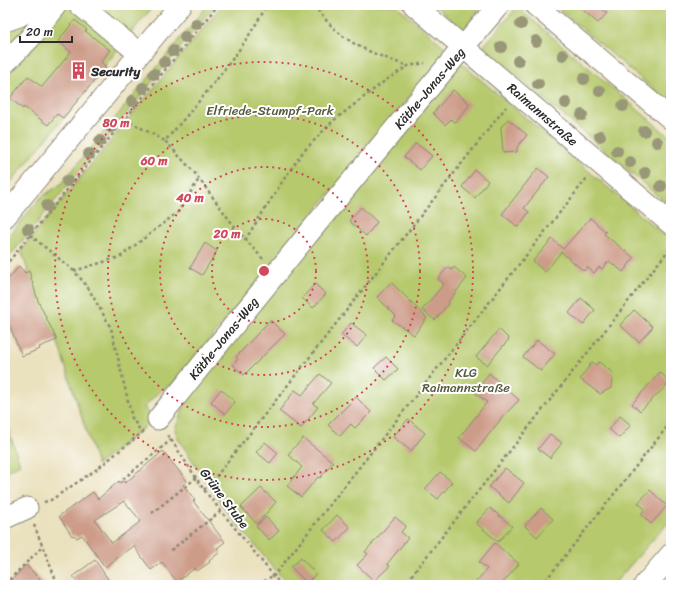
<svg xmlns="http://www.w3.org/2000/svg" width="676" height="590" font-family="Sriracha,sans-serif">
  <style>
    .green { fill: #b6c96c; stroke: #707a4c }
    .building { fill: #cd9c89; fill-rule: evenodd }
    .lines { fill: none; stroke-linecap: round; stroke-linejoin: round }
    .minor-casing { stroke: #8a8674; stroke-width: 23 }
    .major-casing { stroke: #8a8674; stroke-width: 24 }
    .path { stroke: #8a8674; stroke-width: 2.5; stroke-dasharray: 3 3; stroke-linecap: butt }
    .minor { stroke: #fff; stroke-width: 21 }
    .major { stroke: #fff; stroke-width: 22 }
    .tree { fill: #989778 }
    .ring { fill: none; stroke: #d1495b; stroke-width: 2; stroke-dasharray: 2 4 }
    .labels { text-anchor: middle; stroke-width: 4; stroke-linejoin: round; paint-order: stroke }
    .poi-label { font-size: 13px; font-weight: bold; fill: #2b2b2b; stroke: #fff; text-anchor: start }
    .street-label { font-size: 13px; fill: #2b2b2b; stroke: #fff }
    .park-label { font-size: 13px; fill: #555a3e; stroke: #fff }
    .centre { fill: #d1495b; stroke: #fff; stroke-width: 2 }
    .ring-label { font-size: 12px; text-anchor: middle; font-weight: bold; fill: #d1495b; stroke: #fff; stroke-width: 4; stroke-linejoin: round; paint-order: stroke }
  </style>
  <rect width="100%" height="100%" fill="#fff"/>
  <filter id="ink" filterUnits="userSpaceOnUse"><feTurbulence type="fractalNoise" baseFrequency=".025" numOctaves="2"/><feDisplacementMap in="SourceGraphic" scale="8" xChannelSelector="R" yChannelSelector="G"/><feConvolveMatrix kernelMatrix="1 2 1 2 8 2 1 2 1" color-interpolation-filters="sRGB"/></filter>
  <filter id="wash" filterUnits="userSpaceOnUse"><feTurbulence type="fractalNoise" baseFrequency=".012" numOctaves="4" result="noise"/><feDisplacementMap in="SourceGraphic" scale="16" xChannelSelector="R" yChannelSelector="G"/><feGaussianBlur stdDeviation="0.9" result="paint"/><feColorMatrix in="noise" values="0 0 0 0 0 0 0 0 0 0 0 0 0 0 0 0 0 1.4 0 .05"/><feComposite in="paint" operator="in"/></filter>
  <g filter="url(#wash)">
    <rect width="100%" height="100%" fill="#eae1be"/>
    <g class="green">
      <polygon points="5,5 154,5 105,65 106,67 5,189"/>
      <polygon points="208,5 215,5 5,262 5,241 40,198 61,184"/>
      <polygon points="222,5 396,5 448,50 173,384 162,389 144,407 153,420 129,440 97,465 57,340 38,301 21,250"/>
      <polygon points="434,5 483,5 463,30"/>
      <polygon points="554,5 671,5 671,104"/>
      <polygon points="517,7 671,138 671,207 483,47"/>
      <polygon points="461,63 671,241 671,519 613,585 288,585 232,518 207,483 177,437 175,429 189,394"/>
      <polygon points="5,420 20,464 5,472"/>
    </g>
    <g id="blocks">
      <g class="building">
        <polygon points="577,5 597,5 607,13 598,23"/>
        <polygon points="75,20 87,30 85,31 110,50 101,62 106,67 63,118 57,114 48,125 24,107 23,109 10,98 28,76 42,87 71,52 58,41"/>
        <polygon points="453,90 470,104 457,121 455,122 451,119 445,125 433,113"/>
        <polygon points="508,119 527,135 517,147 517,152 503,153 501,127"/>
        <polygon points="416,143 432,156 420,170 404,157"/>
        <polygon points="538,168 549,177 524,208 529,212 518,227 502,214"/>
        <polygon points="475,170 488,181 475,198 462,187"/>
        <polygon points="361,207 377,222 366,236 349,221"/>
        <polygon points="590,218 606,232 604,234 634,258 623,272 609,261 602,269 599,267 594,273 587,267 584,271 561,252 545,272 533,261 552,239 563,249"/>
        <polygon points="205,243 217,251 202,275 190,268"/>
        <polygon points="19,266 25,273 29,271 38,301 57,340 39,347 40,349 22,356 5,315 5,283"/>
        <polygon points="448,267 452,270 454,267 467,278 448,302 449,303 435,320 422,310 444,284 438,279"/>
        <polygon points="391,282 427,318 414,335 392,320 396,316 377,297"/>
        <polygon points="315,284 326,294 313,308 302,298"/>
        <polygon points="581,298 595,310 583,325 569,313"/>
        <polygon points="634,310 653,327 639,342 620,325"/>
        <polygon points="270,320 285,334 244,375 233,365 238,359 236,357"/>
        <polygon points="351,323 367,335 357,347 341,335"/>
        <polygon points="499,329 509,339 487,365 476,357"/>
        <polygon points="537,340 555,354 541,371 523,357"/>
        <polygon points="386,357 398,369 386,380 374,368"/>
        <polygon points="592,362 596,365 599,362 613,373 611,388 600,394 580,379"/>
        <polygon points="660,372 670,382 640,411 632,404"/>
        <polygon points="489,373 519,400 500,420 476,451 459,438 487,402 475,393"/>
        <polygon points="320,374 331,383 313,404 318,407 301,428 279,411 295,390 302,395"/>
        <polygon points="221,389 235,402 225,414 211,402"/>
        <polygon points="356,397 371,412 355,428 351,424 340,436 328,425"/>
        <polygon points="620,416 631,425 619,438 609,429"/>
        <polygon points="408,419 425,433 411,451 393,437"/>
        <polygon points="550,434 562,443 550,458 538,449"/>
        <polygon points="303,438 333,462 320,478 318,477 301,497 287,486 302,467 288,454"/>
        <polygon points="265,442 278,453 270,463 256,452"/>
        <path d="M163,451l24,30 -4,4 12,15 -2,1 32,41 -8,6 3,4 -11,9 1,1 -13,9 -2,-3 -18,14 -15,-20 -11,8 -17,-24 -29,21 -23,-32 -5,3 -3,-3 -2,1 -13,-20 34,-24 5,7 21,-18 1,2 3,-2 2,2zM124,501l17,20 -29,22 -17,-23z"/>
        <polygon points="505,468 524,483 509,503 489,487"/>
        <polygon points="440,472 452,482 438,499 425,489"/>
        <polygon points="261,488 276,502 257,524 241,507"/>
        <polygon points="650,490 667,506 651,524 641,514 645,509 638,503"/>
        <polygon points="490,508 512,526 498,542 476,523"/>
        <polygon points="541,508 553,519 537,537 525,526"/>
        <polygon points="337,515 350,527 336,542 323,530"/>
        <polygon points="266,517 279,531 269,540 256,526"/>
        <polygon points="395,517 406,526 401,532 408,538 387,564 390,566 374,581 357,565 368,554 365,552"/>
        <polygon points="495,543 519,564 501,585 473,585 487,569 479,562"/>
        <polygon points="301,558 316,574 307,583 291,567"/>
        <polygon points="95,560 108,579 99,585 80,585 73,576"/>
        <polygon points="26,565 46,585 7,585"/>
      </g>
    </g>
  </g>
  <g filter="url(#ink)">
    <use href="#blocks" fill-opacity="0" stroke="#8a8674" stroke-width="1"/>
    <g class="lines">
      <defs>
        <g id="minor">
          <polyline points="80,5 139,53"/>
          <polyline points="414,5 671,224"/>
          <polyline points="535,5 671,119"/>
          <polyline points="5,21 19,16 39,5"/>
          <polyline points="5,63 30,38 56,5"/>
          <polyline points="5,217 180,5"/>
          <path d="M158,419c112,-139 225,-278 341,-414"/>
          <polyline points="5,518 27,508"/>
        </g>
        <polyline id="major" points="645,585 671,555"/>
      </defs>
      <use href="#minor" class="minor-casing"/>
      <use href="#major" class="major-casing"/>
      <g class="path">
        <path d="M314,5c28,39 51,45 93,61"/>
        <polyline points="125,119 165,141"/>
        <polyline points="30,235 74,271 87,286 111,328 132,418 142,433"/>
        <polyline points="245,240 286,176 303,152 333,121 386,80 408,66 425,63"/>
        <path d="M263,259l-26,-29 -43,-58 -29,-31c37,-43 75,-86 102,-136"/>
        <polyline points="5,266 218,5"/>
        <polyline points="74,271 120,257 178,212 199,179"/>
        <polyline points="168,435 204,490 281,585"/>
        <polyline points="123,479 171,440"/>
        <polyline points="204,490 211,483 506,107"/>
        <polyline points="44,502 51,500 97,469 144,431"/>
        <polyline points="152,513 196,478"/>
        <polyline points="34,525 58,585"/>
        <polyline points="171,550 221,511"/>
        <polyline points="273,577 587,178"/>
        <polyline points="5,584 42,547"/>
        <polyline points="259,585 272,576"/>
        <polyline points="404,585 671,247"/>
        <polyline points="542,585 671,422"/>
      </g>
      <use href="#minor" class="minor"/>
      <use href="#major" class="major"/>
    </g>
    <g class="tree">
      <circle cx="196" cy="24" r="6"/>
      <circle cx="521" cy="24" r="6"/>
      <circle cx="185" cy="37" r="6"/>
      <circle cx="536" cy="41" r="6"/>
      <circle cx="501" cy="47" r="6"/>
      <circle cx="173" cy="51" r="6"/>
      <circle cx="563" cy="55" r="6"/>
      <circle cx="518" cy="61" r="6"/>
      <circle cx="164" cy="62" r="6"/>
      <circle cx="154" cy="74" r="6"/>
      <circle cx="584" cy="79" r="6"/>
      <circle cx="538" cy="84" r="6"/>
      <circle cx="143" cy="88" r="6"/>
      <circle cx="600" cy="91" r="6"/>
      <circle cx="132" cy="101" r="6"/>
      <circle cx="566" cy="103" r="6"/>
      <circle cx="623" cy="106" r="6"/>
      <circle cx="582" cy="115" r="6"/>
      <circle cx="111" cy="127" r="6"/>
      <circle cx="644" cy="131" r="6"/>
      <circle cx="600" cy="136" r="6"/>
      <circle cx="100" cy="141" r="6"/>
      <circle cx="657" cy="142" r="6"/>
      <circle cx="617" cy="151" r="6"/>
      <circle cx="89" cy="154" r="6"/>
      <circle cx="630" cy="162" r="6"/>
      <circle cx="645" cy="173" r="6"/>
      <circle cx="67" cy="181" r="6"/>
      <circle cx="661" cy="186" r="6"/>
      <circle cx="47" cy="206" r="6"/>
      <circle cx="28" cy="229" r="6"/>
    </g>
  </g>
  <g class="ring">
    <circle cx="264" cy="271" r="52"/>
    <circle cx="264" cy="271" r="104"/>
    <circle cx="264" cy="271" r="156"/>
    <circle cx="264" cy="271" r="209"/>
  </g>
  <defs>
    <symbol id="building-bare" viewBox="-9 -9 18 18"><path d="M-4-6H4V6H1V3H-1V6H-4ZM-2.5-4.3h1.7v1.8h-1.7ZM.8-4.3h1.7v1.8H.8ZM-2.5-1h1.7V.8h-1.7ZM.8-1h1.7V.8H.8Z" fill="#d1495b" stroke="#fff" stroke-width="2.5" paint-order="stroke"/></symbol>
  </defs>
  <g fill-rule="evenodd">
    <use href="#building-bare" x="66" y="58" width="25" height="25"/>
  </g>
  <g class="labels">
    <g class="poi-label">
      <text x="91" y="76">Security</text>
    </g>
    <g class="street-label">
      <text transform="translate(429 88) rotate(-50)" y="5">Käthe-Jonas-Weg</text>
      <text transform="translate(543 114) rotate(41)" y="5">Raimannstraße</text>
      <text transform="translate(223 338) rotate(-51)" y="5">Käthe-Jonas-Weg</text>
      <text transform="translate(225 498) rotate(53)" y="5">Grüne Stube</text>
    </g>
    <g class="park-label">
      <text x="270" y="115">Elfriede-Stumpf-Park</text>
      <text x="466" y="377">KLG<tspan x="466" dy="15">Raimannstraße</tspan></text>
    </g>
  </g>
  <circle cx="264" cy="271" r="6" class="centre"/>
  <g class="ring-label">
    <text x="116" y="127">80 m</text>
    <text x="154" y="165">60 m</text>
    <text x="190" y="202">40 m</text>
    <text x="227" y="238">20 m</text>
  </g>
  <rect width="676" height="590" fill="none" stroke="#fff" stroke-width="20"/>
  <path d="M20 36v6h52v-6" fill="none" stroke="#2b2b2b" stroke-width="2"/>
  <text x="26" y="36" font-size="12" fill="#2b2b2b" stroke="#ffffff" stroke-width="3" paint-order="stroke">20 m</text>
</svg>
